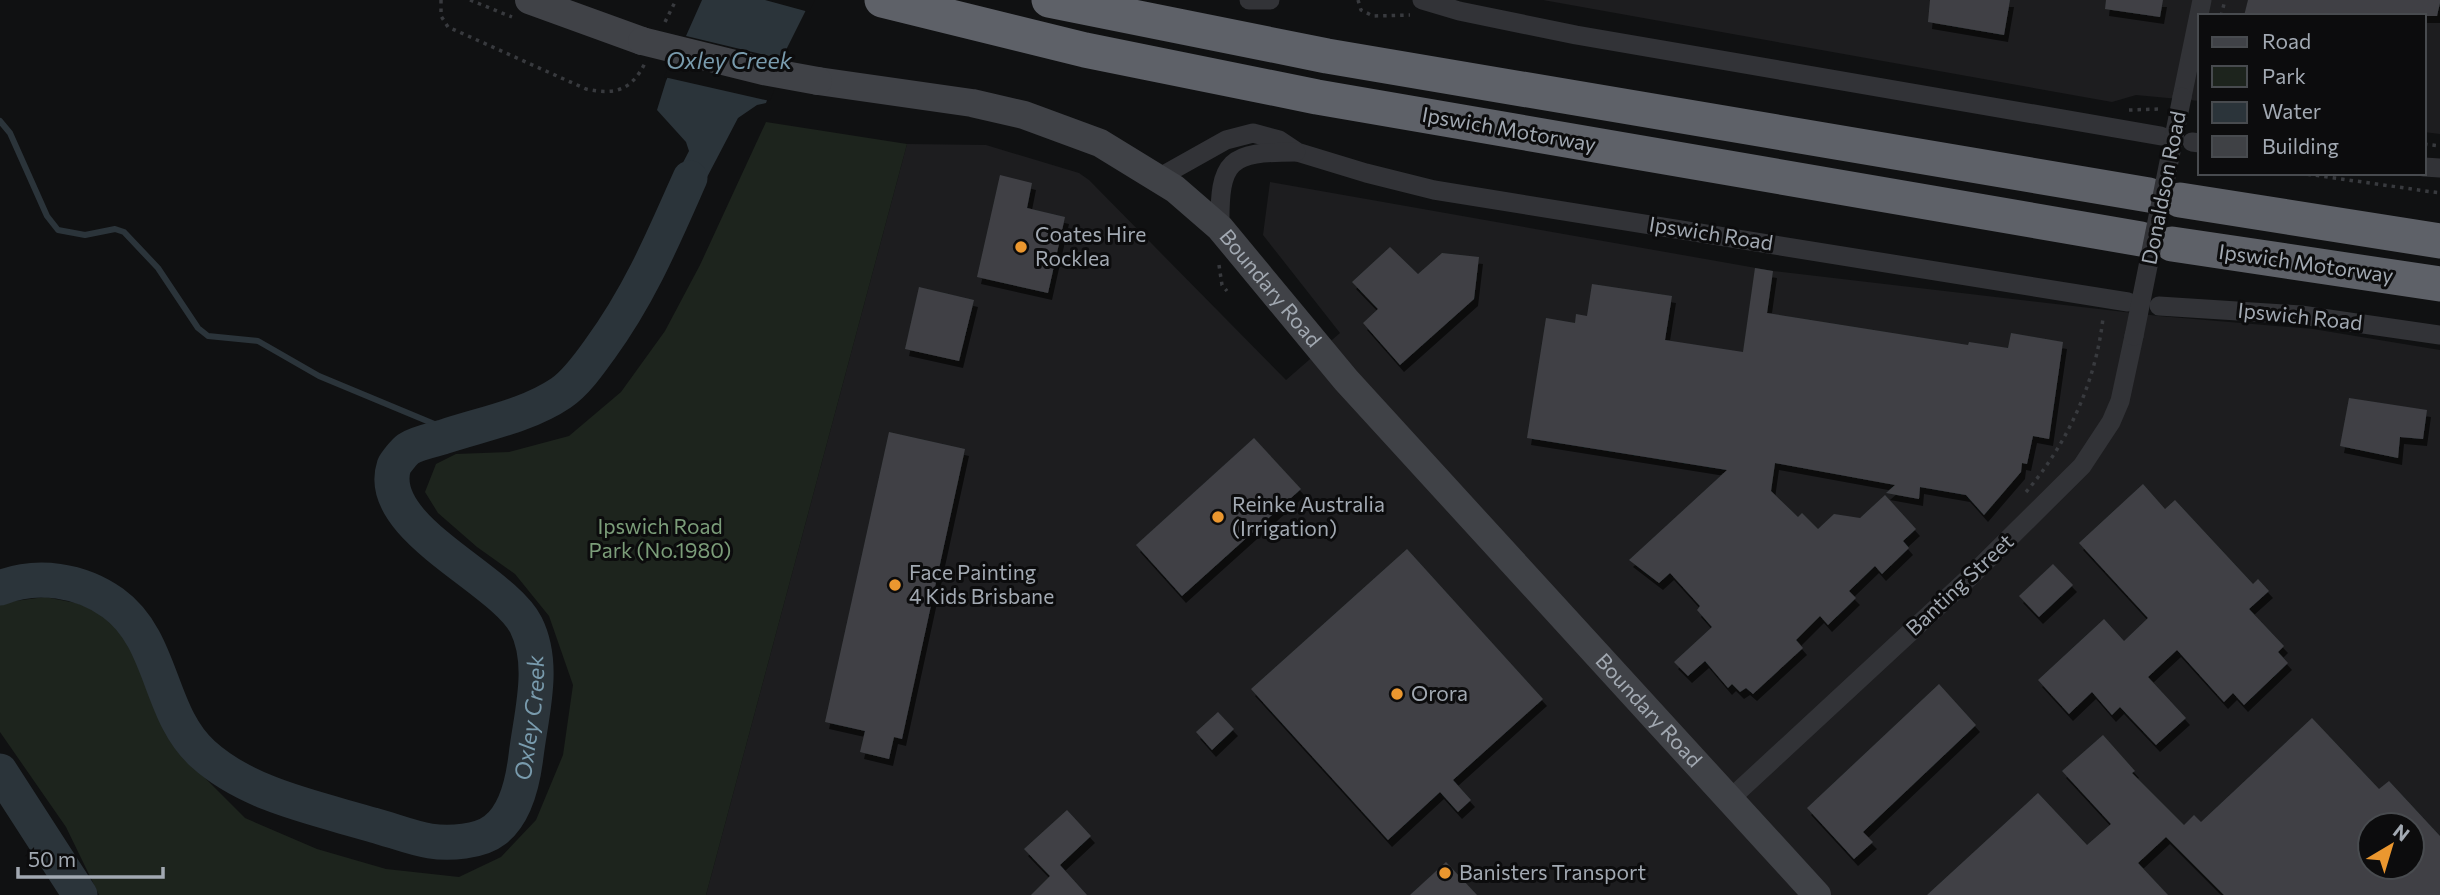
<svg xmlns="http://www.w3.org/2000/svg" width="2440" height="895" font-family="Commissioner,sans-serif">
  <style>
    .built { fill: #1d1d1f; fill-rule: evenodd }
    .green { fill: #1d241d }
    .water { fill: #2b343a }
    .pier { fill: #101112 }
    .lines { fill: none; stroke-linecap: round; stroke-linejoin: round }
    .stream { stroke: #2b343a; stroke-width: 6 }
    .river { stroke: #2b343a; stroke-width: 35 }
    .building { fill: #3f4145; fill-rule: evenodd; filter: url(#shadow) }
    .path { stroke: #383a3e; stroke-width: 3.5; stroke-dasharray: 3.5 5; stroke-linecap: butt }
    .minor { stroke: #323337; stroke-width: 19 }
    .secondary { stroke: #404247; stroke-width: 28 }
    .motorway { stroke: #5e6168; stroke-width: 35 }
    .minor-bridge { stroke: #323337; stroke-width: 19 }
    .secondary-bridge { stroke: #404247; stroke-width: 28 }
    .poi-dot { fill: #eb972f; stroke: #0c0c0d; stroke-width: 2.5 }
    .labels { text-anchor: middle; stroke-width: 6; stroke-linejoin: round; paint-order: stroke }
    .street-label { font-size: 21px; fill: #a2a9b2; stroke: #0c0c0d }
    .poi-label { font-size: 21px; fill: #a2a9b2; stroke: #0c0c0d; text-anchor: start }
    .park-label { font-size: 21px; fill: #7b9d79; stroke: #0c0c0d }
    .water-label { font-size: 23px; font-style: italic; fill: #799bad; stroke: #0c0c0d }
  </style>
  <defs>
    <filter id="shadow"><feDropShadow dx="4" dy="7" stdDeviation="0" flood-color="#0009"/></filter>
  </defs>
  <rect width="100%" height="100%" fill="#101112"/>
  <g class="built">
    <polygon points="1543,0 2440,0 2440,134 2424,132 2424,16 2200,16 2200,101 2136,95 2112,102"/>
    <path d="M907,144l79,1 93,28 10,7 197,200 54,-47 -77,-98 7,-53 503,89 386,45 154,13 127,21v545h-1734zM2370,825h42v42h-42z"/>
  </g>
  <polygon class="green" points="766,122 907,144 706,895 99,895 66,827 0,732 0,603 45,597 76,603 96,610 116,626 133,644 161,724 177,750 245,818 317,849 386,869 459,877 501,857 536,820 563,755 573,685 549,616 515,574 477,547 438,513 425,492 436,464 456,454 509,452 569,436 621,392 665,331 700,265"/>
  <polygon class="water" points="702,0 811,0 783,56 766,103 757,105 738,118 682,225 656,215 689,151 686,142 657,110 666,81"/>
  <g class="pier">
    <polygon points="765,0 815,0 809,12"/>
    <polygon points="682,35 786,60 770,101 664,77"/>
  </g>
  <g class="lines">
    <polyline class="stream" points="0,121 10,133 47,216 58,230 85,235 115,229 124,232 158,268 198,328 208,336 258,341 319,376 456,433"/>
    <g class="river">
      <path id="s1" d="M0,588c37,-15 81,-8 113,15 51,37 45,111 90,151 45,41 113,54 170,71 19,5 38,13 57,16 19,3 50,1 65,-11 21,-16 28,-49 31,-74 5,-42 20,-91 0,-131 -24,-47 -152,-97 -132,-159 2,-4 10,-14 14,-17 9,-6 25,-9 35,-12 39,-13 84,-21 118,-44 15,-10 29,-30 39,-44 40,-55 63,-110 90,-171"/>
      <polyline points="0,771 80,895"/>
    </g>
  </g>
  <g class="building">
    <polygon points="1930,0 2010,0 2004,35 1928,22"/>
    <polygon points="2106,0 2163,0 2160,17 2105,9"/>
    <polygon points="2248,0 2440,0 2440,3 2437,16 2244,16"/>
    <polygon points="1000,175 1032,183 1027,208 1065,217 1048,293 977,277"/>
    <polygon points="1390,247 1418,274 1442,253 1479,257 1474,299 1400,365 1363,323 1378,309 1352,282"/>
    <polygon points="1755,268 1773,271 1767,313 1968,345 1969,342 2008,348 2011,333 2063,342 2049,439 2033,436 2027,464 2022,463 2021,472 1984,515 1966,495 1920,487 1919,499 1886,493 1895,485 1775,463 1771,491 1798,517 1802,513 1818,529 1834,514 1860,518 1885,495 1916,529 1903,541 1909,548 1882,574 1875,566 1849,591 1856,598 1828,625 1820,616 1796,640 1803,648 1753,694 1746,688 1740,692 1732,684 1728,688 1705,661 1688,676 1674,662 1712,627 1697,610 1700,606 1670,573 1659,583 1629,560 1727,470 1527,438 1546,318 1575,323 1576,314 1587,316 1592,284 1672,296 1665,340 1743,352"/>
    <polygon points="919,287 974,300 959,361 905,349"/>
    <polygon points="2349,398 2427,410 2423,439 2400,437 2398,458 2340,446"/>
    <polygon points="889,432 965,449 902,739 894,737 889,759 860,752 865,731 825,722"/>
    <polygon points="1254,438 1301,489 1182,596 1136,545"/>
    <polygon points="2143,484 2165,509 2175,500 2253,584 2258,579 2269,591 2249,609 2284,646 2278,652 2288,663 2244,705 2233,693 2224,702 2177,650 2148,677 2186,718 2156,745 2120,707 2112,715 2092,692 2069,714 2038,680 2104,619 2124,641 2148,618 2079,543"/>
    <polygon points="1407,549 1543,699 1453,780 1471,800 1458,812 1440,792 1388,840 1251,689"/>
    <polygon points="2053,564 2073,585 2039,617 2019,596"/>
    <polygon points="1939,684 1976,725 1863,832 1873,842 1854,859 1807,808"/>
    <polygon points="1218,712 1234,729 1212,750 1196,732"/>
    <path d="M2312,718l67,71 10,-8 51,55v59h-216l-58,-58 -28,26 30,32h-241l111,-102 49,52 24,-21 -49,-53 41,-36 32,36 -3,2 52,52 10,-10 7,7zM2370,825h42v42h-42z"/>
    <polygon points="1067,810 1091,836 1060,865 1087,895 1031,895 1050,876 1024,849"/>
    <polygon points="1446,862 1477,895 1410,895"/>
  </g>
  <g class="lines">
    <g class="path">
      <path d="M441,0v16l7,11 138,62c29,6 45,2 59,-26"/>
      <polyline points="470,0 512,17"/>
      <polyline points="1358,0 1361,10 1373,16 1410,15"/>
      <polyline points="2221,16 2225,0"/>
      <polyline points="665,22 676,0"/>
      <polyline points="2129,110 2159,109"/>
      <polyline points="2424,144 2440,146"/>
      <polyline points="2299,173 2440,193"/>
      <polyline points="1219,265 1222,285 1227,291"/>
      <path d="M2026,492c42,-49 70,-111 77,-174"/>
    </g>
    <g class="minor">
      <polyline points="1249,0 1270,0"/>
      <polyline points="1422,0 1459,11 1576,35 2161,136"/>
      <polyline points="2182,97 2202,0"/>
      <polyline points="2192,142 2200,143"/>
      <polyline points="2424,167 2440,168"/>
      <polyline points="1160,177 1226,140 1253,133 1279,140 1297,152 1366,173 1434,190 2128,302"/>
      <path d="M1220,228c-1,-69 9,-76 76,-76"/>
      <polyline points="2159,306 2301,315 2440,335"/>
      <polyline points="1730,799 1972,575 2082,466 2111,422 2120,401 2134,336"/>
    </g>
    <g class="secondary">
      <polyline points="529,0 642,41"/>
      <path id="s2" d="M818,81l154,22 52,12 76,28 75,46 45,39 126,152 471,515"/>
    </g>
    <g class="motorway">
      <polyline points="882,0 1085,50 1317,97 2141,239"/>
      <polyline points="1049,0 1327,56 2149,195"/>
      <polyline points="2180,200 2440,241"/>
      <polyline points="2172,244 2440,284"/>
    </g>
    <polyline class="minor-bridge" points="2134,336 2182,97"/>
    <polyline class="secondary-bridge" points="642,41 763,71 818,81"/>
  </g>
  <g class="poi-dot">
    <circle cx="1021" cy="247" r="7"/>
    <circle cx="1218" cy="517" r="7"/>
    <circle cx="895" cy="585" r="7"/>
    <circle cx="1397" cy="694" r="7"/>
    <circle cx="1445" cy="873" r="7"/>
  </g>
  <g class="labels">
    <g class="street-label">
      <text transform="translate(1509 130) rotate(10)" y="7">Ipswich Motorway</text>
      <text transform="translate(2164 188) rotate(-79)" y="7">Donaldson Road</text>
      <text transform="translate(1711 234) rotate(9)" y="7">Ipswich Road</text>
      <text transform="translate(2306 264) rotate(8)" y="7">Ipswich Motorway</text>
      <text dy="7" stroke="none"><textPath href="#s2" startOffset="516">Boundary Road</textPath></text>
      <text transform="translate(2300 317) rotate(6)" y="7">Ipswich Road</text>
      <text transform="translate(1960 585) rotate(-43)" y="7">Banting Street</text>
      <text dy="7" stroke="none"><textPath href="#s2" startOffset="1083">Boundary Road</textPath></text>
    </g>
    <g class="poi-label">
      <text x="1035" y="242">Coates Hire<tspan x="1035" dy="24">Rocklea</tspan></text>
      <text x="1232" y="512">Reinke Australia<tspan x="1232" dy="24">(Irrigation)</tspan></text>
      <text x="909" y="580">Face Painting<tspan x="909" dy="24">4 Kids Brisbane</tspan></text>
      <text x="1411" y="701">Orora</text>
      <text x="1459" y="880">Banisters Transport</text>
    </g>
    <g class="park-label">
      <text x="660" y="534">Ipswich Road<tspan x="660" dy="24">Park (No.1980)</tspan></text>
    </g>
    <g class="water-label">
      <text x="729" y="69">Oxley Creek</text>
      <text dy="8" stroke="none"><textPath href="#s1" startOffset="730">Oxley Creek</textPath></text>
    </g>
  </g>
  <rect x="2198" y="14" width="228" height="161" fill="#0c0c0d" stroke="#484b4f" stroke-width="2"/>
  <rect x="2212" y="37" width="35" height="10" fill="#404247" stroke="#484b4f" stroke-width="2"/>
  <text x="2262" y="49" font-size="21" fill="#a2a9b2">Road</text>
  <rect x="2212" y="66" width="35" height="21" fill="#1d241d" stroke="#484b4f" stroke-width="2"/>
  <text x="2262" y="84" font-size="21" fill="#a2a9b2">Park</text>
  <rect x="2212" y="102" width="35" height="21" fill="#2b343a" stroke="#484b4f" stroke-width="2"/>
  <text x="2262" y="119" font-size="21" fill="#a2a9b2">Water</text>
  <rect x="2212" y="136" width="35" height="21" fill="#3f4145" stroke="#484b4f" stroke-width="2"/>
  <text x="2262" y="154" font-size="21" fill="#a2a9b2">Building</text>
  <g transform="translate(2391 846) rotate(38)"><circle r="33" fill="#0c0c0d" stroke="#484b4f" stroke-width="2"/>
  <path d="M0-5L12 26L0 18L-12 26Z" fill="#eb972f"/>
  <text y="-10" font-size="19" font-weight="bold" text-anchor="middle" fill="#a2a9b2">N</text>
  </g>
  <path d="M18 867v10h145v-10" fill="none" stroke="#a2a9b2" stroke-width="3.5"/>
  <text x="28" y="867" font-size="21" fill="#a2a9b2" stroke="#0c0c0d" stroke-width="5" paint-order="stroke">50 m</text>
</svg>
